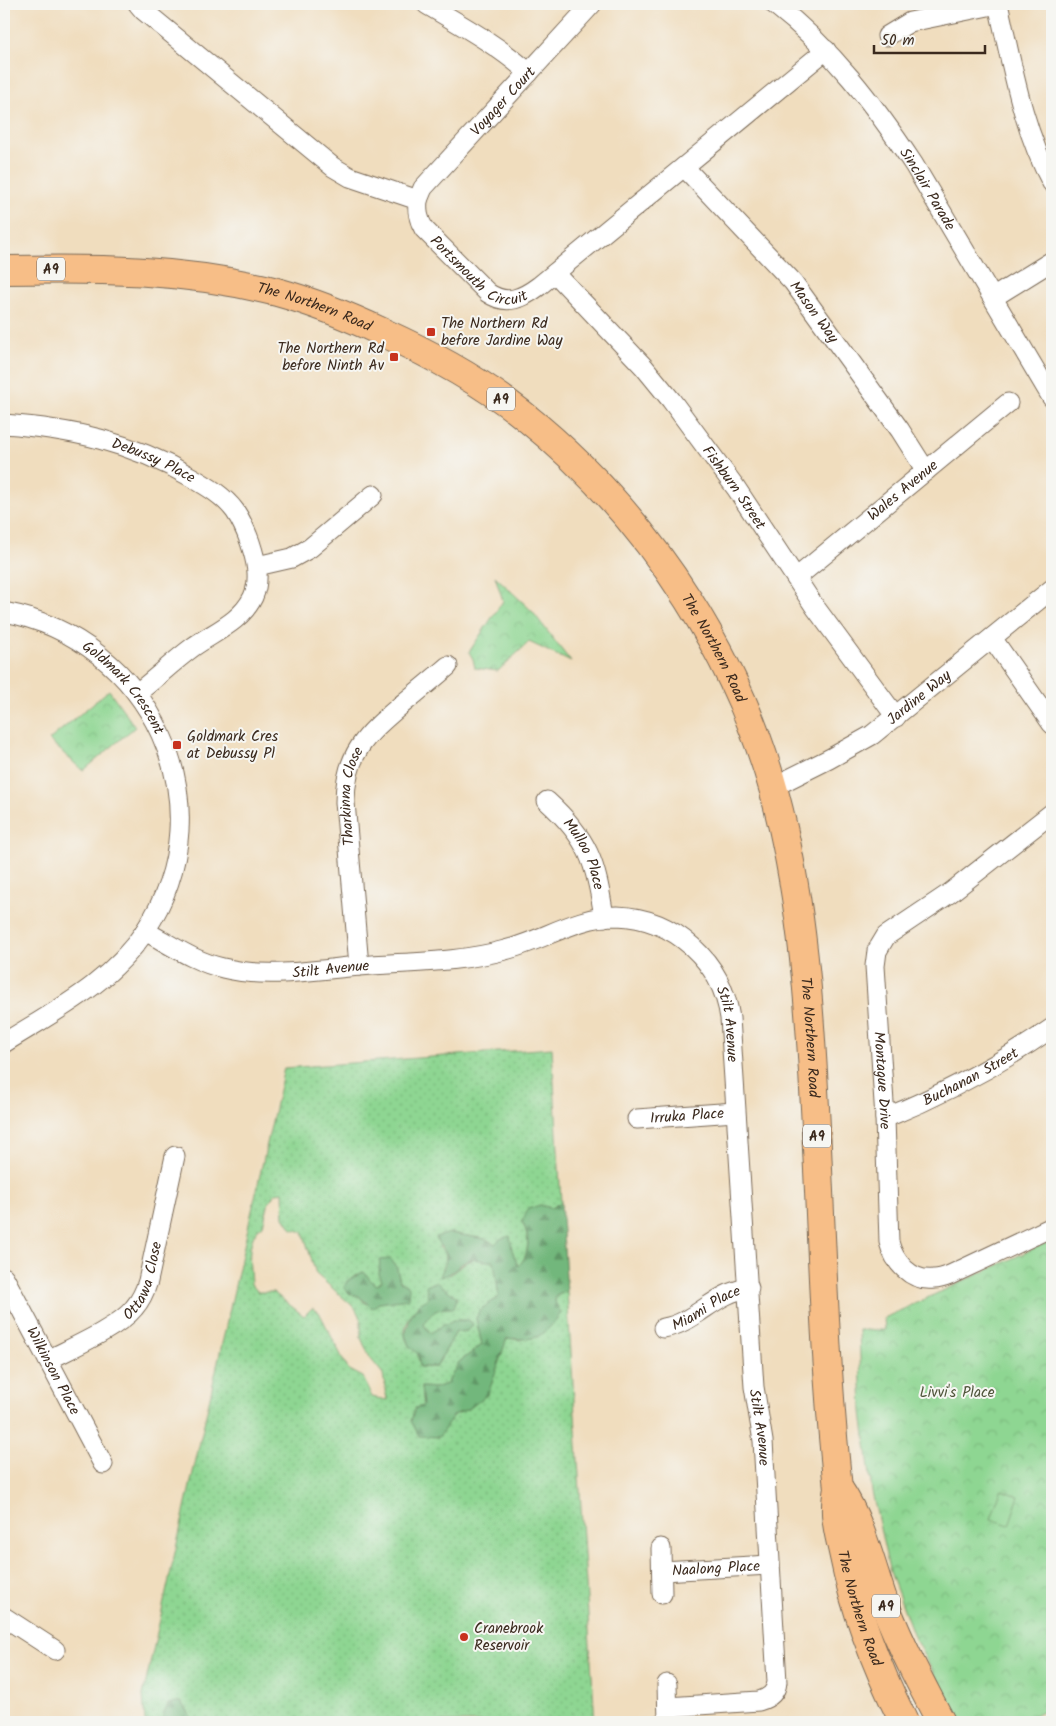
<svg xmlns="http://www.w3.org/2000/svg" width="1056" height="1726" font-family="Kalam,sans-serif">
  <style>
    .grass { fill: url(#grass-dots); stroke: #648058; fill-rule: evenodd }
    .forest { fill: url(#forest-firs); stroke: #56704d }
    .park { fill: url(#park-crowns); stroke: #648058 }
    .garden { fill: #8ed692; stroke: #648058 }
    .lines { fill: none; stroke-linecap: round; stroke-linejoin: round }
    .minor-casing { stroke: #7a6956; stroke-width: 21 }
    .highway-casing { stroke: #7a6956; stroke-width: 30 }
    .minor { stroke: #fff; stroke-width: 19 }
    .highway { stroke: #f7be87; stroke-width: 28 }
    .poi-dot { fill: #c8321e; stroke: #f6f6f2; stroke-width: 2 }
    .labels { text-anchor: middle; stroke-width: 4; stroke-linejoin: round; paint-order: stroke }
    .shield { fill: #f6f6f2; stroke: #73675e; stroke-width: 1 }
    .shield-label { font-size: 14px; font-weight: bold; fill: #3b2a1e }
    .street-label { font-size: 15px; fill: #3b2a1e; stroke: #f6f6f2 }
    .poi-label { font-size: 15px; fill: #3b2a1e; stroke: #f6f6f2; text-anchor: start }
    .park-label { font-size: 15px; fill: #50553b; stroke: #f6f6f2 }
  </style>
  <defs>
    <pattern id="grass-dots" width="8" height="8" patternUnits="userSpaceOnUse" patternTransform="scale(1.25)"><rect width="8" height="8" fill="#8ed692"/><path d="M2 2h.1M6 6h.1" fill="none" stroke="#7bb87d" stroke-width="1.8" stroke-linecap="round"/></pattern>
    <pattern id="forest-firs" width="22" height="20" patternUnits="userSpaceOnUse" patternTransform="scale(1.25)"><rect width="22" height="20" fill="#72b77c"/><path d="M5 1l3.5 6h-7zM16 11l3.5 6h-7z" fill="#5f9565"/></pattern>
    <pattern id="park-crowns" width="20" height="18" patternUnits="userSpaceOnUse" patternTransform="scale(1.25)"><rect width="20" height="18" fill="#8ed692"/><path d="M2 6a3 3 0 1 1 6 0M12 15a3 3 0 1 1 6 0" fill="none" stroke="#7bb87d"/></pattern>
  </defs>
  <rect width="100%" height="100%" fill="#f6f6f2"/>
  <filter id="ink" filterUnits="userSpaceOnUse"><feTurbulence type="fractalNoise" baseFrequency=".02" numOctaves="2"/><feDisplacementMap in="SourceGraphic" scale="10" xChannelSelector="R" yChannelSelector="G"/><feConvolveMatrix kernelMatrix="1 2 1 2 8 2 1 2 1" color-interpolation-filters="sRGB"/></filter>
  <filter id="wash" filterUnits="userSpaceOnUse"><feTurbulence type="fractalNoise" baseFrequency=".0096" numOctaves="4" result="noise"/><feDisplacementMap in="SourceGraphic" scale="20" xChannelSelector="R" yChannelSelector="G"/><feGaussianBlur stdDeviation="1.12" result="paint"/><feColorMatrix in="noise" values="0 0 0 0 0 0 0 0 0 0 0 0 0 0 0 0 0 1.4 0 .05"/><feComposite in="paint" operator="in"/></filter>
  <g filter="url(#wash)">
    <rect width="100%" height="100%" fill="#f0ddbe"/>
    <path class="grass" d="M552,1048l9,154 -10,6 -11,-3 -18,17c8,14 8,33 -4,45l-6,-17 -12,-11 -5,5 -10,-5 -35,-6 -11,14c9,7 8,11 3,21l8,7c9,-7 16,-16 28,-16 6,1 10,2 16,2l5,36 -18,12 -5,9 6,27 -23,17 -12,22 -12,4 -14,-1 2,19 23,19 8,-10 16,-7 37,-70 14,2 34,-38 1,-6 11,-5 28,431h-401l-14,-21 -18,18 1,3h-18l-2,-27 141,-627zM283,1192l1,25 8,12 11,3 13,42 39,34 6,11v19l9,20 13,16 4,26 -15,-3 -9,-20 -15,-8 -29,-57 -7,-4 -8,8 -31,-24h-15l-7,-8c-1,-19 -6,-47 12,-59l6,-23 7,-9zM397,1269l3,12 -9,20 -12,2h-14l-6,-7 -9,-2 -3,-13 16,-9 3,2 3,7 8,4zM428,1298l12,10 -10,6 -6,11 7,8 5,-2h31l-11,1 -20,35h-16l-2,-13c-5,-5 -13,-11 -13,-20 -1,-14 13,-29 23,-36z"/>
    <g class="forest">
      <path d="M561,1202l6,89 -11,5 -1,6 6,11c-18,25 -24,28 -54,25l-19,56 -18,14 -16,7 -15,22 -20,-1 -8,-15 4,-13 8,-2 -2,-19 14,1 12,-4 12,-22 23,-17 -6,-27 5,-9 18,-12 -5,-36c-9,1 -17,-3 -25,-1 -12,4 -13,14 -29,17 2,-7 9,-18 5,-25 -4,-6 -6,-6 -9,-15l14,-4 35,6 10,5 5,-5 10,-3 2,14 6,16c13,-11 12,-31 4,-44l6,-13 12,-4 11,3z"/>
      <path d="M391,1259l6,10 3,12 9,6 -1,12 -29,4 -7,5 -13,-12 -9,-2 -6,-6 3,-7 16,-9c7,4 4,8 14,13l5,-4 -3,-7 1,-14z"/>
      <path d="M436,1282l21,15 -3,11c-16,0 -22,2 -30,17l6,8 23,-13h16l4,5 -6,6 -11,1 -20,35h-16l-2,-13 -9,-8 -4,-11 5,-17 8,-13 10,-7 -2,-12z"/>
      <polygon points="180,1701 194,1722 163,1722 162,1719 168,1704"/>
    </g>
    <g class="park">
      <polygon points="495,576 532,611 571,662 529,642 498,671 475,668 473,659 469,652 503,601"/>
      <polygon points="109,690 135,727 83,771 49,740"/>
      <polygon points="1052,1240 1052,1706 1021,1722 960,1722 915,1639 889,1569 872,1492 862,1412 859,1330 885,1330 884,1318"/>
    </g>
    <polygon class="garden" points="1001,1490 1019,1496 1009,1525 991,1519"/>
  </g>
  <g filter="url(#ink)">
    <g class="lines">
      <defs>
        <g id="minor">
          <path id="s1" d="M138,4l6,7 189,156 17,10 68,23c-1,11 0,19 6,29l64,64c19,13 35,5 51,-7l287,-236"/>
          <path d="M426,4c35,21 72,41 103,69"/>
          <path id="s2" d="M774,4c58,45 100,100 140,161l138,233"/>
          <path d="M998,4c14,60 24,124 54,179"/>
          <polyline points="887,36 910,22 998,4"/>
          <path id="s3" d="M684,167l109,115 107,148 26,41"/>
          <path id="s4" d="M418,200l5,-12 169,-184"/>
          <path id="s5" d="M555,273l89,94 27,33 65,88 79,119 81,110"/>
          <polyline points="994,297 1052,261"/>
          <path id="s6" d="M4,424c68,5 127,18 187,53 16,9 33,19 44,34 7,10 11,20 15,31 6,18 11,37 3,55 -12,25 -39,35 -60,50 -19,14 -37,31 -56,46"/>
          <polyline points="257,566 292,558 310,548 373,495"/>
          <path id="s7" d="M796,578l212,-175"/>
          <path id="s8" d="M4,612c146,27 225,192 141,319 -34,52 -90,80 -141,112"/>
          <polyline points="992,638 1052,724"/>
          <path id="s9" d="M773,787l56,-28 43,-24 180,-146"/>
          <path id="s10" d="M547,801c42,38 49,62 57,116"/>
          <path id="s11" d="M1052,813l-102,80 -64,43 -9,15 -2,15 10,152 4,124c5,20 22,40 45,37 5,0 11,-2 16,-4l102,-48"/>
          <path id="s12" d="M145,931c26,14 50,31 78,37 44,11 92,2 136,-2 49,-4 99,-3 146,-16 37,-9 72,-34 112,-34 58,2 105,46 113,102l24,369 9,54 14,241c-1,11 -8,16 -18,19l-91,6"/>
          <path id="s13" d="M359,966l-14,-164c0,-48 21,-67 55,-96 16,-13 32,-26 48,-40"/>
          <path id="s14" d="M885,1118c59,-24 114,-53 167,-90"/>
          <path id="s15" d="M637,1119l98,-7"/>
          <path id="s16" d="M4,1277l99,187"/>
          <path id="s17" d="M663,1328c33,-5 52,-36 86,-40"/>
          <path id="s18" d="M48,1360c23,-12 70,-32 86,-52 7,-8 11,-17 14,-27l27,-125"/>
          <polyline points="661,1548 662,1594"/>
          <path id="s19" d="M662,1571l108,-6"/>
          <polyline points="4,1617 55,1650"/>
          <polyline points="667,1684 668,1722"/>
        </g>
        <g id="highway">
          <path id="s20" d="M4,270c92,-2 183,-1 273,22 36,10 71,24 105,40 49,22 97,48 140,82 129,103 226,253 261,414 22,98 28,199 33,299 6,120 9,241 22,361 -1,6 -2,12 -2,19 -1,15 4,31 7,45 12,60 34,116 61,170"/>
          <path d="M839,1489c23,34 32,77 46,116 16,41 36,79 56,117"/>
        </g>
      </defs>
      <use href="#minor" class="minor-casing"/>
      <use href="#highway" class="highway-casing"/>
      <use href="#minor" class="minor"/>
      <use href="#highway" class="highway"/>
    </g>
  </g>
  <g class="poi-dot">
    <rect x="426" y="327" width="10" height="10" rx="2.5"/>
    <rect x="389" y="352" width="10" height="10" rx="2.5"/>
    <rect x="172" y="740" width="10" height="10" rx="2.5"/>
    <circle cx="464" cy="1637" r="5"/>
  </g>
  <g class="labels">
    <g class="shield">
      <rect x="37" y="257.5" width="28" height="23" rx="4"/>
      <rect x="487" y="387.5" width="28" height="23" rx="4"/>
      <rect x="803" y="1124.5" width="28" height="23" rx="4"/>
      <rect x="872" y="1594.5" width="28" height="23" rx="4"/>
    </g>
    <g class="shield-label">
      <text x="51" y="274">A9</text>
      <text x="501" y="404">A9</text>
      <text x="817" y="1141">A9</text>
      <text x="886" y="1611">A9</text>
    </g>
    <g class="street-label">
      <text dy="5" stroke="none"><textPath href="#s4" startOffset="131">Voyager Court</textPath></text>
      <text dy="5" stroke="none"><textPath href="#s2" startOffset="242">Sinclair Parade</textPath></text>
      <text dy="5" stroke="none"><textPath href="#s1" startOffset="448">Portsmouth Circuit</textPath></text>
      <text dy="5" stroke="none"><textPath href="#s20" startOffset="315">The Northern Road</textPath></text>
      <text dy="5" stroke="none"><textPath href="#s3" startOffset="195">Mason Way</textPath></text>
      <text dy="5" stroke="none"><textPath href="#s6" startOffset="155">Debussy Place</textPath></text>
      <text dy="5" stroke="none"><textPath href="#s5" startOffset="280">Fishburn Street</textPath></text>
      <text dy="5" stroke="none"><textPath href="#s7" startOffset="138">Wales Avenue</textPath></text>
      <text dy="5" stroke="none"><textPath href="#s20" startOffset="855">The Northern Road</textPath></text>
      <text dy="5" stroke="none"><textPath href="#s8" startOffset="146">Goldmark Crescent</textPath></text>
      <text dy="5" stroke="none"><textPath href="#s9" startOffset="172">Jardine Way</textPath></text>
      <text dy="5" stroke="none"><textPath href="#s13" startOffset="171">Tharkinna Close</textPath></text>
      <text dy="5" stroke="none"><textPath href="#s10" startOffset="66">Mulloo Place</textPath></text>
      <text dy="5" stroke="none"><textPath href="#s12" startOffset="195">Stilt Avenue</textPath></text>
      <text dy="5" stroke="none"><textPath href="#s12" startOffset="659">Stilt Avenue</textPath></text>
      <text dy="5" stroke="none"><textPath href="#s20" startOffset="1260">The Northern Road</textPath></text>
      <text dy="5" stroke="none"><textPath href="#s14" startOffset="95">Buchanan Street</textPath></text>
      <text dy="5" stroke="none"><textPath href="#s11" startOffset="354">Montague Drive</textPath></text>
      <text dy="5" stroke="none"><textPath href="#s15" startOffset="50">Irruka Place</textPath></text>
      <text dy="5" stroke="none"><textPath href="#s18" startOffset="130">Ottawa Close</textPath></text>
      <text dy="5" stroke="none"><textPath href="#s17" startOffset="48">Miami Place</textPath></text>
      <text dy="5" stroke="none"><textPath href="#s16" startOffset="106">Wilkinson Place</textPath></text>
      <text dy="5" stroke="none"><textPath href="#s12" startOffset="1064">Stilt Avenue</textPath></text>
      <text dy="5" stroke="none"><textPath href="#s19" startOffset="54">Naalong Place</textPath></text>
      <text dy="5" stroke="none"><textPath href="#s20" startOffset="1835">The Northern Road</textPath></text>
    </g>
    <g class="poi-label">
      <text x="441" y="328">The Northern Rd<tspan x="441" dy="17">before Jardine Way</tspan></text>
      <text x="384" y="353" text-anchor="end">The Northern Rd<tspan x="384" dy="17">before Ninth Av</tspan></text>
      <text x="187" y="741">Goldmark Cres<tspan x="187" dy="17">at Debussy Pl</tspan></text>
      <text x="474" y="1633">Cranebrook<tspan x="474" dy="17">Reservoir</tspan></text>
    </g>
    <g class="park-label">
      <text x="957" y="1397">Livvi's Place</text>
    </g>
  </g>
  <rect width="1056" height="1726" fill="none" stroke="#f6f6f2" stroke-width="20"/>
  <path d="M874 45v8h111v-8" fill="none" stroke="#3b2a1e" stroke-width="2.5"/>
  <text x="881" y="45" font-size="15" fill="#3b2a1e" stroke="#f6f6f2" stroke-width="4" paint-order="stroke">50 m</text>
</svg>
